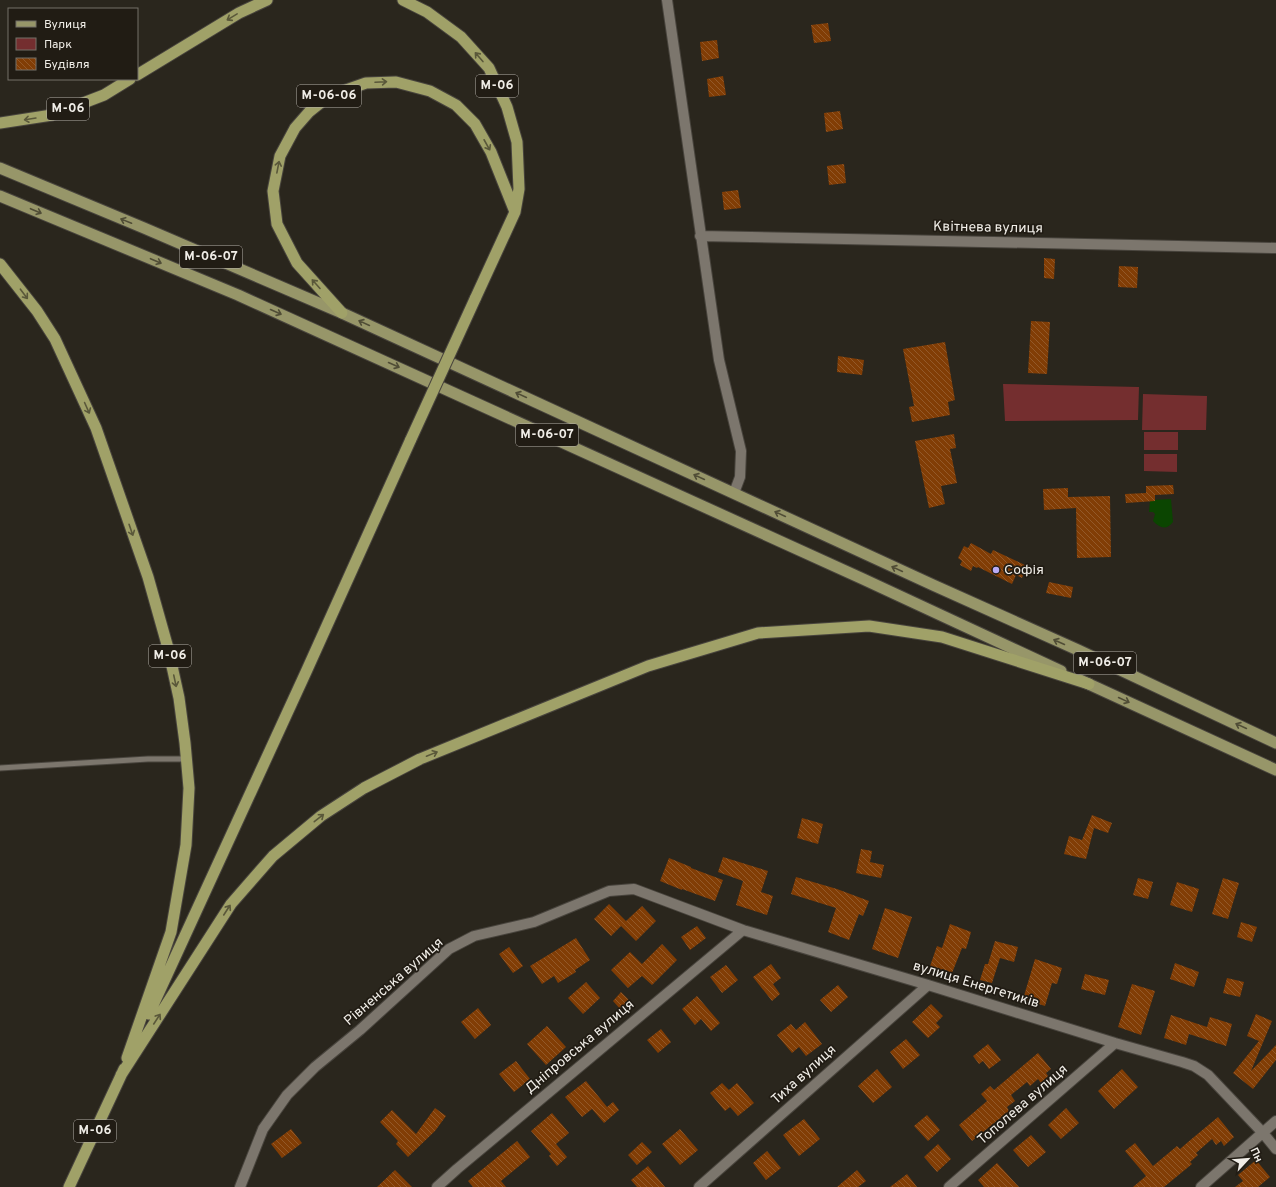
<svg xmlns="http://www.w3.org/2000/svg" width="1276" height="1187" viewBox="0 0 1276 1187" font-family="Overpass,sans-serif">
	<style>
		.green { fill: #742e2f }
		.water { fill: #0b4501 }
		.building { fill: url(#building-back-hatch) }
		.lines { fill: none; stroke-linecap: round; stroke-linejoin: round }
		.service-casing { stroke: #48443d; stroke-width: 7 }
		.minor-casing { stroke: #48443d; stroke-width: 12 }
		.primary-casing { stroke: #48443d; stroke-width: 13 }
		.trunk-casing { stroke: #48443d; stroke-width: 13 }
		.service { stroke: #7c766d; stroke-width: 5 }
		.minor { stroke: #7c766d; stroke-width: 10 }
		.primary { stroke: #979669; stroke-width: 11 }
		.trunk { stroke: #a0a168; stroke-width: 11 }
		.trunk-bridge-casing { stroke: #48443d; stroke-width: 13; stroke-linecap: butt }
		.trunk-bridge { stroke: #a0a168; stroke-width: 11 }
		.oneway { stroke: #5a583a }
		.oneway2 { stroke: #504d36 }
		.poi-dot { fill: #b9abf7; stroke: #211c14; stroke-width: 1.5 }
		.labels { text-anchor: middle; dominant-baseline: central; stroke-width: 3.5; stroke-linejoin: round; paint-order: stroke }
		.shield { fill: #211c14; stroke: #b2aea8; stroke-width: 1 }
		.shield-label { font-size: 13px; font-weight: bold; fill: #f0ede7 }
		.street-label { font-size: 14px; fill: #f0ede7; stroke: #211c14 }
		.poi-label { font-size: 14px; fill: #f0ede7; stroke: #211c14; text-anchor: start }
	</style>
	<defs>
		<pattern id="building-back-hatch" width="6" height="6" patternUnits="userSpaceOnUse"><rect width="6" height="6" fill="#813d05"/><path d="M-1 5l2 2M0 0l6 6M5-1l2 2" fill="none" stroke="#935929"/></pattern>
	</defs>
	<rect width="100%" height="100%" fill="#2a261d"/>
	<path class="green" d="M1003,384L1139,387L1138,420L1005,421Z
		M1143,394L1207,396L1206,430H1142Z
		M1144,432H1178V450H1144Z
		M1144,454H1177V472L1144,471Z"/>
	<path class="water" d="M1171,499L1173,522C1166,531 1160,528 1153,521L1155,514L1153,512H1149L1150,500Z"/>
	<path class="building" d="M828,23L831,41L814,43L811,25Z
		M717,40L719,58L702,61L700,42Z
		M723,76L726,95L709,97L707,79Z
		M840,111L843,129L826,132L824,113Z
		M844,164L846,183L829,185L827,166Z
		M738,190L741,208L724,210L722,192Z
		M1044,258L1055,259L1054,279L1044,278Z
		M1119,266L1138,267L1137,288L1118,287Z
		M1031,321L1050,322L1047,374L1028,373Z
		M945,342L955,400L948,402L950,415L912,422L909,407L914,406L903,349Z
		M838,356L864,360L862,375L837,372Z
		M954,434L956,448L950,449L957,483L941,486L945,504L929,508L915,441Z
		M1173,485L1174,494L1155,495V501L1126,503L1125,494L1146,493V486Z
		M1068,488V497L1110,496L1111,557L1077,558L1076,508L1044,510L1043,489Z
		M971,543L991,554L993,550L1027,566L1022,578L1016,575L1012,584L978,567L977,568L973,566L971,571L960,565L962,561L958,558L964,546L968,548Z
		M1049,582L1073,587L1071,598L1046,593Z
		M1092,815L1112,823L1108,833L1094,828L1086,859L1064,854L1069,836L1082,840Z
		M802,818L823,824L818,844L797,838Z
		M861,849L872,851L870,862L884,865L881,878L856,873Z
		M723,857L768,871L761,892L773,896L767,915L736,905L743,881L718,872Z
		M669,858L691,867V868L723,880L715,901L682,889V890L660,881Z
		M796,877L837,889L869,901L863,916L859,914L849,940L828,932L836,908L791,894Z
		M1138,878L1153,882L1148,899L1133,895Z
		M1223,878L1239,883L1228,919L1212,914Z
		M1177,882L1199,889L1192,912L1170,905Z
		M609,904L626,921L642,906L656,921L636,941L621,926L611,936L594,919Z
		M885,908L912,917L898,958L872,949Z
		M1241,922L1257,927L1252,942L1237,937Z
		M950,924L971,932L966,949L962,948L952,973L942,969L940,974L929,969L937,946L942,948Z
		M697,926L706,938L690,950L681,937Z
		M576,938L590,960L575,970L576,972L558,983L554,976L542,984L530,966Z
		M995,941L1018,947L1014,962L1000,958L992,983L980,980L985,964H988Z
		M662,944L677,960L652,985L642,976L628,988L611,970L630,952L642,964Z
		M509,947L523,966L513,973L499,954Z
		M1035,959L1062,968L1057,984L1052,983L1045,1006L1023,999Z
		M1175,963L1199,972L1194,987L1170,979Z
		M771,964L781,978L773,984L780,994L772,1001L753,977Z
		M726,965L738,980L722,993L710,977Z
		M1085,974L1109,980L1105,995L1081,989Z
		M1227,978L1244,982L1240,997L1223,993Z
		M586,982L600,998L583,1014L568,998Z
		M1132,984L1155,991L1141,1035L1118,1027Z
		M838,985L848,997L831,1012L820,1000Z
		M621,992L631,1002L622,1011L613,1001Z
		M697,996L720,1023L711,1031L701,1019L695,1025L682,1009Z
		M931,1004L943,1016L936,1023L940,1027L928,1038L912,1022Z
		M478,1008L491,1025L475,1039L461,1022Z
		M1256,1014L1272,1021L1251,1071L1276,1045V1060L1253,1089L1233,1073L1259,1041L1247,1036Z
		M1171,1015L1207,1027L1210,1017L1232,1024L1226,1046L1189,1034L1186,1045L1164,1038Z
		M805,1022L822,1044L806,1056L799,1047L792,1053L777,1035L791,1024L796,1030Z
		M547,1026L566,1047L546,1065L527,1044Z
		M661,1029L671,1042L658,1053L647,1040Z
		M906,1039L920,1055L903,1069L890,1052Z
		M988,1044L1001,1060L989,1069L983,1061L979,1064L973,1056Z
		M1038,1053L1051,1069L1046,1073L1048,1076L1041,1083L1038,1079L1030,1086L1027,1082L1011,1095L1015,1101L1007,1107L1009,1111L972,1141L959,1125L987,1101L981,1094L990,1086L994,1090Z
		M516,1061L530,1079L514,1092L499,1074Z
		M877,1069L892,1087L873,1103L858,1086Z
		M1122,1069L1138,1087L1114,1109L1098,1091Z
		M586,1081L607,1107L613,1102L619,1110L604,1123L592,1109L582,1117L565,1097Z
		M722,1083L729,1090L737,1083L754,1103L738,1116L730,1107L725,1111L710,1093Z
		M435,1108L446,1116L435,1131L408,1157L396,1144L398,1141L380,1122L392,1110L416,1134Z
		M1066,1108L1079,1123L1061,1139L1048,1125Z
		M552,1113L569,1133L556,1144L567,1157L557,1166L549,1156L551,1154L531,1131Z
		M927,1115L940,1130L928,1141L914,1126Z
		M1218,1117L1234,1137L1224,1146L1221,1141L1216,1145L1212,1139L1196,1153L1198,1155L1190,1162L1192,1164L1164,1187H1133L1146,1176L1125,1151L1135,1143L1153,1166L1177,1146L1180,1149L1188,1142Z
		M804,1119L820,1139L799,1156L783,1135Z
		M291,1129L302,1143L282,1158L271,1144Z
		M680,1129L698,1150L680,1165L662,1144Z
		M1031,1135L1046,1152L1028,1167L1013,1150Z
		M517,1141L530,1157L501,1181L506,1187H473L468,1181Z
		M642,1142L652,1152L637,1165L628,1155Z
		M938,1144L951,1159L937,1172L924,1157Z
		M767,1151L781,1168L766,1180L753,1163Z
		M1256,1160L1270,1177L1258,1187H1235L1243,1181L1238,1175Z
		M997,1163L1019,1187H984L978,1180Z
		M648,1166L665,1187H637L631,1180Z
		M395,1170L412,1187H377Z
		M857,1170L866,1181L858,1187H837Z
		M907,1174L917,1187H890Z"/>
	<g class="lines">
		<defs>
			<path id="service" d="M0,768L148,759H187"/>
			<path id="minor" d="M667,0L719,360L741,451L740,477L734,493
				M700,236L1276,248
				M240,1187L263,1129L287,1095L315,1067L360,1030L449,949L474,936L534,922L609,891L634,889L743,930L928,985L1115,1043L1182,1062L1194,1066L1208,1075L1263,1133L1276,1149
				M437,1187L457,1169L743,930
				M699,1187L928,985
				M949,1187L1115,1043
				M1201,1187L1276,1121"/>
			<path id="primary" d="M0,168L144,228L342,313L933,585L1078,650L1276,743
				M0,196L238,295L863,579L1061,671
				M1080,680L1276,770"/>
			<path id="trunk" d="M403,0L427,12L461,37L489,68L507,107L517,142L519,189L515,212L475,299
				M137,75L239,13L267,0
				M0,123L52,115L104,95L130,79
				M0,264L37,311L55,339L96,428L148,577L168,648L179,698L185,743L189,788L186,845L171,932L127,1058
				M342,313L297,263L277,224L273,191L280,156L295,128L309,112L329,96L366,83L396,82L430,91L456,105L475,124L491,152L515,212
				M149,1014L306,672L411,439
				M121,1075L231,904L273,856L321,816L364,788L420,759L648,666L758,633L869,626L942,637L1089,684
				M69,1187L124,1069"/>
		</defs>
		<use href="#service" class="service-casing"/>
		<use href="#minor" class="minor-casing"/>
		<use href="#primary" class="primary-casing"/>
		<use href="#trunk" class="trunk-casing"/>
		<use href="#service" class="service"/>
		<use href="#minor" class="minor"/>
		<use href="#primary" class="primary"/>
		<use href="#trunk" class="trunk"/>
		<defs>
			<path id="trunk-bridge" d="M411,439L475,299"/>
		</defs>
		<use href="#trunk-bridge" class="trunk-bridge-casing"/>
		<use href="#trunk-bridge" class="trunk-bridge"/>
	</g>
	<defs><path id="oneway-shaft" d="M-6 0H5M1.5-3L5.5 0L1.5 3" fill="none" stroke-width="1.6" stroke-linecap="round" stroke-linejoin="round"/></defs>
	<g class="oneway">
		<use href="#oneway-shaft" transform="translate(232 17) rotate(149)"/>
		<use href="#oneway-shaft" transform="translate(479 57) rotate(-131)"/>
		<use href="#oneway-shaft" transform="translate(381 82) rotate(-3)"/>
		<use href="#oneway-shaft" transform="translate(30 119) rotate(171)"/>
		<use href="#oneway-shaft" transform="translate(487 145) rotate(61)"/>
		<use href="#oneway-shaft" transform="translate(278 167) rotate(-79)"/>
		<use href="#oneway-shaft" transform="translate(316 284) rotate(-132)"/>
		<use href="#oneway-shaft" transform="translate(24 294) rotate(53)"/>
		<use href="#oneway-shaft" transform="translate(87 408) rotate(66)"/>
		<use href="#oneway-shaft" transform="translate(131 530) rotate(71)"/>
		<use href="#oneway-shaft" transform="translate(175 681) rotate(78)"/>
		<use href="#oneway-shaft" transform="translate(432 754) rotate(-22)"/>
		<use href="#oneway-shaft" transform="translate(319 818) rotate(-38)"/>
		<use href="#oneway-shaft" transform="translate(227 910) rotate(-57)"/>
		<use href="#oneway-shaft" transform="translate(157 1019) rotate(-57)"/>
	</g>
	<g class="oneway2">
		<use href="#oneway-shaft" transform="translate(36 211) rotate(23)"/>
		<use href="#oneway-shaft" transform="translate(126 221) rotate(-158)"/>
		<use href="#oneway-shaft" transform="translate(156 261) rotate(23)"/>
		<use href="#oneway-shaft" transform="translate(276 312) rotate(24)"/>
		<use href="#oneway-shaft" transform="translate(364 323) rotate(-155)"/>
		<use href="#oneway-shaft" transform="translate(394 365) rotate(24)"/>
		<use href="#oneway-shaft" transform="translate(521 395) rotate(-155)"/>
		<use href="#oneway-shaft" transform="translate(699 477) rotate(-155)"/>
		<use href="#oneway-shaft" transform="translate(780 514) rotate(-155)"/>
		<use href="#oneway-shaft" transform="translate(897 569) rotate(-155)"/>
		<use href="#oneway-shaft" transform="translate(1059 642) rotate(-156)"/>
		<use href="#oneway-shaft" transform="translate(1124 700) rotate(25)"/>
		<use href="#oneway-shaft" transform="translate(1241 726) rotate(-155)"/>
	</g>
	<circle class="poi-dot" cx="996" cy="570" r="4"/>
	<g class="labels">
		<g class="shield">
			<rect x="476" y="75" width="42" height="22" rx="3"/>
			<rect x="297" y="85" width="64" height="22" rx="3"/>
			<rect x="47" y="98" width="42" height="22" rx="3"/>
			<rect x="180" y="246" width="62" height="22" rx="3"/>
			<rect x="516" y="424" width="62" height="22" rx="3"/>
			<rect x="149" y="645" width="42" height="22" rx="3"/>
			<rect x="1074" y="652" width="62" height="22" rx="3"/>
			<rect x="74" y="1120" width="42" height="22" rx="3"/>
		</g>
		<g class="shield-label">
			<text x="497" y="86">М-06</text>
			<text x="329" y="96">М-06-06</text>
			<text x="68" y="109">М-06</text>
			<text x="211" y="257">М-06-07</text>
			<text x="547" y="435">М-06-07</text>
			<text x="170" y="656">М-06</text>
			<text x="1105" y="663">М-06-07</text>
			<text x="95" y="1131">М-06</text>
		</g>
		<g class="street-label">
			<text transform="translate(988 228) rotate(1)">Квітнева вулиця</text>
			<text transform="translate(394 982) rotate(-41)">Рівненська вулиця</text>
			<text transform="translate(976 985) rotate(17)">вулиця Енергетиків</text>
			<text transform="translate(580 1047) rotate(-40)">Дніпровська вулиця</text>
			<text transform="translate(804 1075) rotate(-42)">Тиха вулиця</text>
			<text transform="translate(1023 1105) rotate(-41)">Тополева вулиця</text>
		</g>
		<g class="poi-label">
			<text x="1004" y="570">Софія</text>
		</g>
	</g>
	<rect x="8" y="8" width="130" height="72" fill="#211c14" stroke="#747068"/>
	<rect x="16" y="21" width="20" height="6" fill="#979669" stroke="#747068"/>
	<text x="44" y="28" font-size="12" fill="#f0ede7">Вулиця</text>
	<rect x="16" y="38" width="20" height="12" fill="#742e2f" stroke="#747068"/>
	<text x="44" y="48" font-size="12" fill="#f0ede7">Парк</text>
	<rect x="16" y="58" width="20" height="12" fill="url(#building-back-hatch)" stroke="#747068"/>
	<text x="44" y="68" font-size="12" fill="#f0ede7">Будівля</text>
	<g transform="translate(1248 1159) rotate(64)" stroke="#211c14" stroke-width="3" paint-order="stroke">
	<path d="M0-3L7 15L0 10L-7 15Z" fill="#f0ede7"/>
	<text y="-6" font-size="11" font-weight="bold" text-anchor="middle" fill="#f0ede7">Пн</text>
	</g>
</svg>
